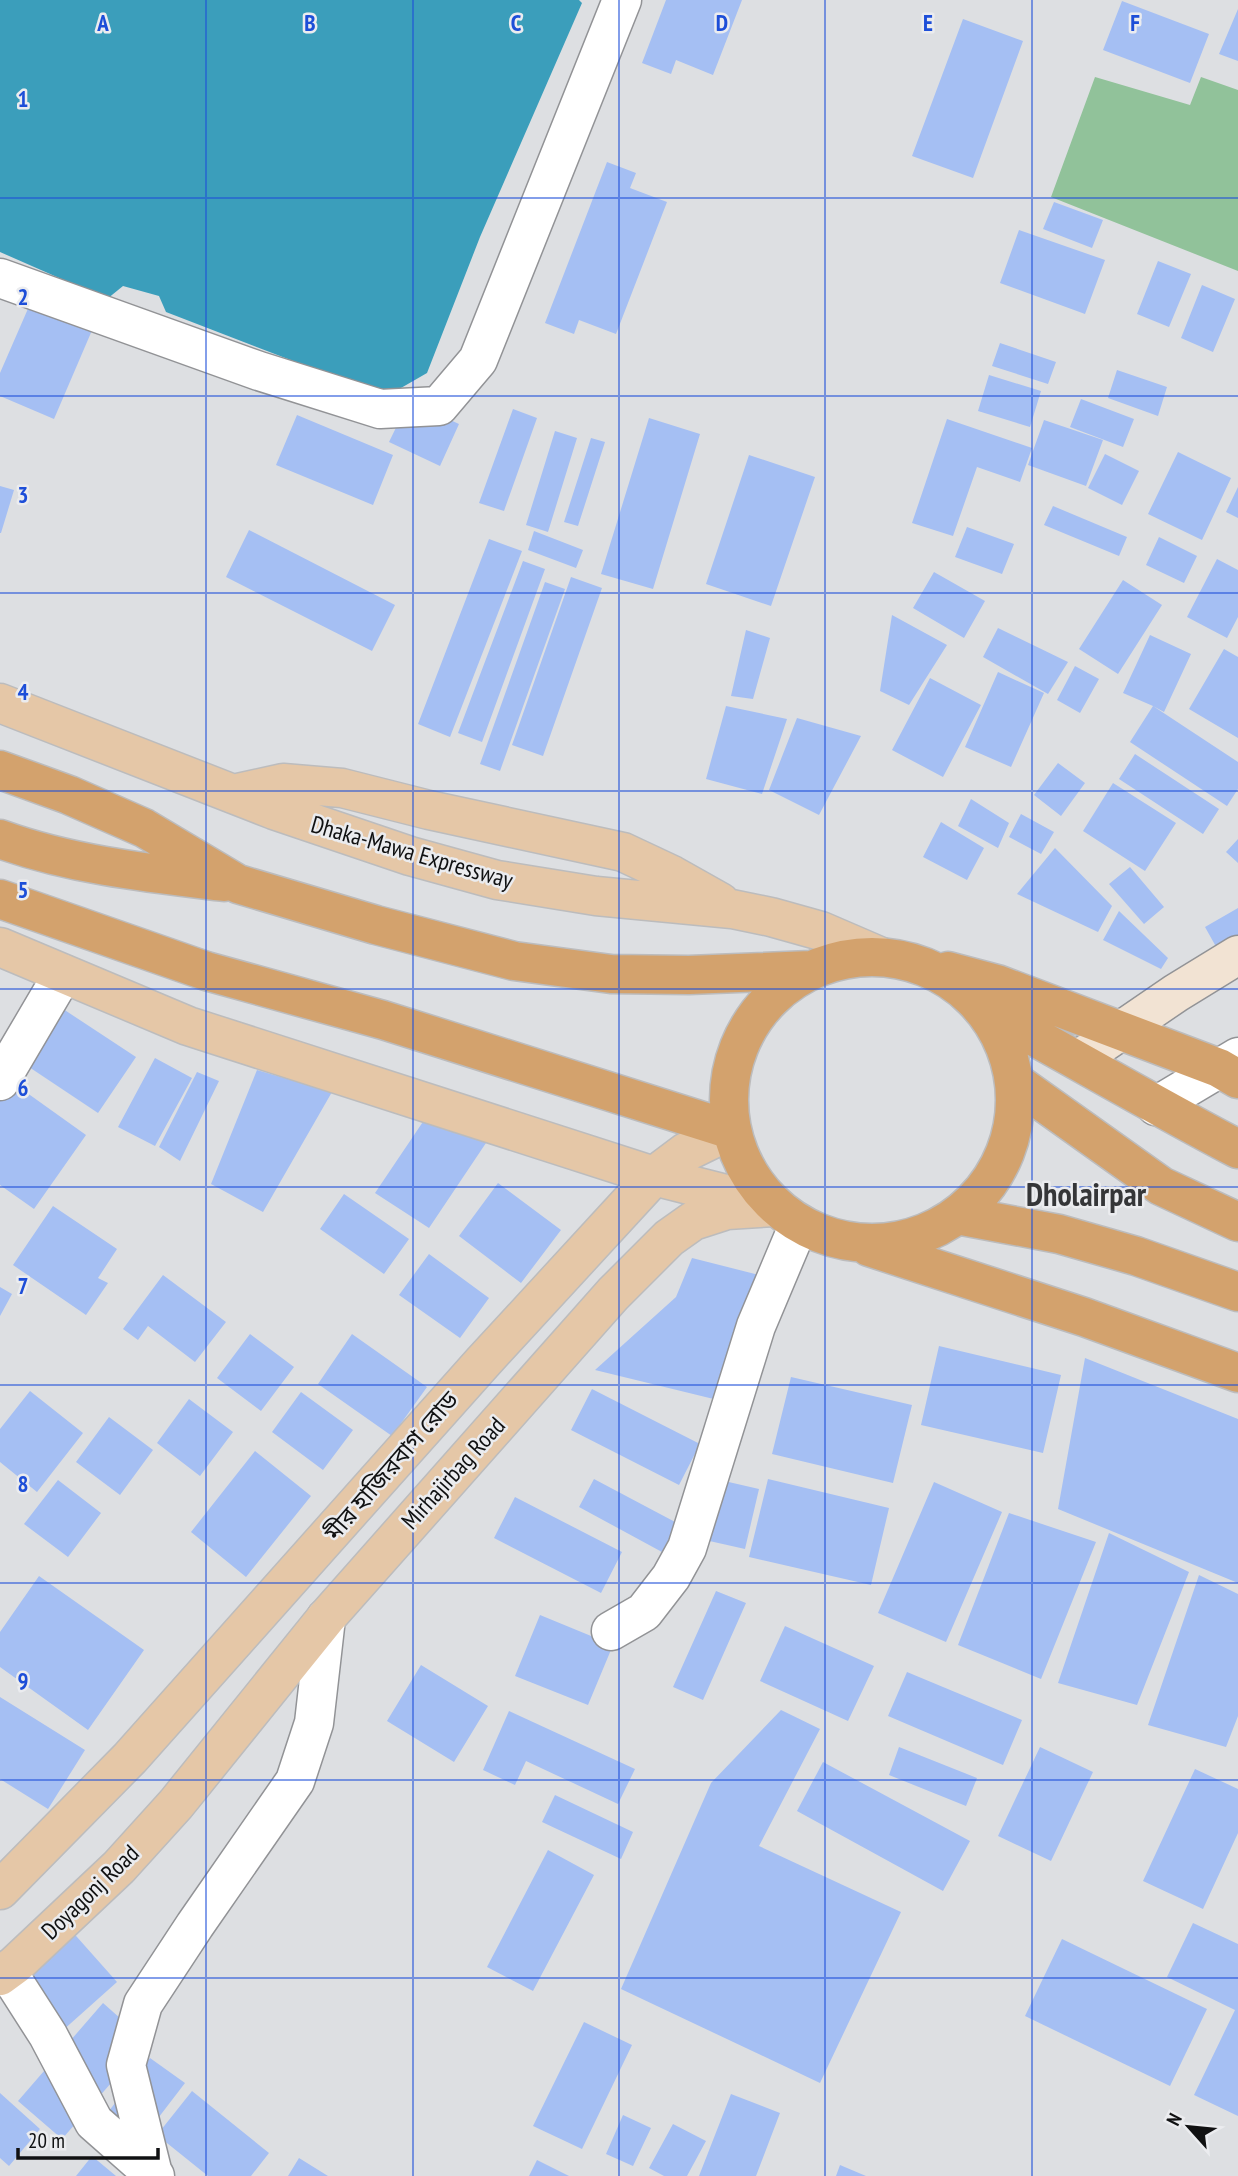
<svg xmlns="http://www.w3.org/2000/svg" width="1238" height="2176" viewBox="0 0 1238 2176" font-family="'PT Sans Narrow','Noto Sans Bengali',sans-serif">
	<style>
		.green { fill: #91c29a }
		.water { fill: #3b9ebb }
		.building { fill: #a5bff3 }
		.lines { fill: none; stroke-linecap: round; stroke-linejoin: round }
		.street-casing { stroke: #929396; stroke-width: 41 }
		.secondary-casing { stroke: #929396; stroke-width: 41 }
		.primary-casing { stroke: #bcbcbd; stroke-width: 41 }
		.highway-casing { stroke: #bcbcbd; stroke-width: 41 }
		.street { stroke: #fff; stroke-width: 38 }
		.secondary { stroke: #f2e3d3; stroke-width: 38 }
		.primary { stroke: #e5c7a7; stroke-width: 38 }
		.highway { stroke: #d3a26d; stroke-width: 38 }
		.grid { fill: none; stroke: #1d4ed8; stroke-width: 2; stroke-opacity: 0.55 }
		.labels { text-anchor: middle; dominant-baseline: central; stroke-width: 5; stroke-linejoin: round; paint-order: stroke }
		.street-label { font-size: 24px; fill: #101112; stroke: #ebecef }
		.district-label { font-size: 32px; font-weight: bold; fill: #353638; stroke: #ebecef }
		.grid-label { font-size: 23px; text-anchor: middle; font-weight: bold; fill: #1d4ed8; stroke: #ebecef; stroke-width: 5; stroke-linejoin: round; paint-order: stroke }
	</style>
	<rect width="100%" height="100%" fill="#dddfe2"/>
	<path class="green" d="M1095,77L1190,105L1201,77L1238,90V271L1051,197Z"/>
	<path class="water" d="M0,0H579L582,3L480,237L427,373L394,392L327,374L166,312L159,296L123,286L107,299L0,252Z"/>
	<path class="building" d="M666,0H742L713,75L676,60L671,74L642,63Z
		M1122,1L1209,34L1190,83L1103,50Z
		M1238,9V61L1219,54Z
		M963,19L1023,41L973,178L912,156Z
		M607,162L636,173L630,188L667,202L616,334L579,320L574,334L545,323Z
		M1054,202L1103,220L1092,248L1043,229Z
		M1019,230L1105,260L1085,314L1000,283Z
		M1158,261L1191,274L1169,327L1137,314Z
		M1202,285L1235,299L1213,352L1181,338Z
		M37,288L99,314L54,419L0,396V373Z
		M1000,343L1056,362L1048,384L992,366Z
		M1117,370L1167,387L1158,416L1108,398Z
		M989,375L1041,391L1030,427L978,411Z
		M1081,399L1134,419L1123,447L1070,427Z
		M409,401L459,424L440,466L389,442Z
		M513,409L537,418L504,511L479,503Z
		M297,415L393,455L373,505L276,465Z
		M649,418L700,434L653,589L601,574Z
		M947,419L1032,448L1020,482L977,467L953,536L912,523Z
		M1044,420L1103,440L1086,486L1028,465Z
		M555,431L577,438L548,532L526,525Z
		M591,438L605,442L578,526L564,522Z
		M1178,452L1231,478L1202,540L1148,514Z
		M1105,454L1139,471L1122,505L1088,488Z
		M749,455L815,477L771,606L706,584Z
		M0,486L14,490L1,533H0Z
		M1238,487V518L1226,512Z
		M1053,506L1127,537L1119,556L1044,525Z
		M967,527L1014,544L1002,574L955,557Z
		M249,530L395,605L372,651L226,577Z
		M534,531L583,550L576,568L528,550Z
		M1159,537L1197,556L1184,583L1146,565Z
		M489,539L522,551L450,737L418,724Z
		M1217,559L1238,570V617L1227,638L1187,617Z
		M523,561L545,569L482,742L458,733Z
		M934,572L985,601L964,638L913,608Z
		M571,577L602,588L543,756L512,745Z
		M1123,580L1162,605L1118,674L1079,649Z
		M545,582L565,589L500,771L480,764Z
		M892,615L947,645L909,705L880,691Z
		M998,628L1068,662L1048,694L983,657Z
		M746,630L770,638L753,699L731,696Z
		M1150,635L1191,654L1164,712L1153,706L1238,762V789L1227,806L1130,742L1153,706L1123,693Z
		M1224,649L1238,657V738L1189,709Z
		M1075,666L1099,679L1080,713L1057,700Z
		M998,672L1044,693L1011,767L965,747Z
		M930,678L981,705L943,777L892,750Z
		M726,706L787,719L762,794L706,779Z
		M797,718L861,736L819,815L769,790Z
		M1135,754L1219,809L1203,834L1119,779Z
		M1058,763L1085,783L1061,816L1034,795Z
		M1113,783L1176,823L1145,871L1083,831Z
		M971,799L1009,823L998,848L958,826Z
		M1021,814L1054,832L1041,854L1009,837Z
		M941,822L984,848L967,880L923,857Z
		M1238,839V863L1226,852Z
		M1055,848L1112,906L1098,932L1017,894Z
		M1130,867L1164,907L1144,924L1109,884Z
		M1238,908V942L1219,952L1205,927Z
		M1119,911L1168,958L1161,969L1103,940Z
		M54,1003L136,1057L98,1113L17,1059Z
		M155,1058L192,1078L155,1146L118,1127Z
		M257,1070L332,1092L263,1212L211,1184Z
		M197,1072L219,1081L180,1161L159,1147Z
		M9,1080L86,1135L34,1209L0,1185V1093Z
		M439,1098L492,1134L429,1228L375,1193Z
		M498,1183L561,1230L521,1283L459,1236Z
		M344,1194L409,1239L384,1274L320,1229Z
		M53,1206L117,1249L98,1278L108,1283L86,1315L13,1265Z
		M429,1254L489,1298L460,1338L399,1295Z
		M692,1258L763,1276L730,1403L595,1370L676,1297Z
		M163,1275L226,1322L195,1362L148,1326L138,1340L123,1329Z
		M0,1287L12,1294L0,1316Z
		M250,1334L294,1367L261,1411L217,1378Z
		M352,1334L427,1387L392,1436L318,1384Z
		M939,1346L1061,1375L1043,1453L921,1425Z
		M1085,1358L1238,1419V1583L1058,1509Z
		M791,1377L912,1405L893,1483L772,1454Z
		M592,1389L700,1444L679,1485L571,1430Z
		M30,1391L83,1433L37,1492L0,1462V1429Z
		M301,1392L353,1430L323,1470L272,1432Z
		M189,1399L233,1432L200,1476L157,1443Z
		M109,1417L153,1450L120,1495L76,1462Z
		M255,1451L311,1496L246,1577L191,1532Z
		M594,1479L677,1523L662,1552L579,1507Z
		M768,1479L889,1508L871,1585L749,1557Z
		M58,1480L101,1513L68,1557L24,1524Z
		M720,1480L759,1489L745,1549L705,1540Z
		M934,1482L1002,1512L946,1642L878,1613Z
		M515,1497L622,1552L601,1593L494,1538Z
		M1009,1513L1096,1542L1041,1679L958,1645Z
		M1109,1533L1189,1572L1137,1705L1058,1683Z
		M1199,1575L1238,1594V1716L1226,1747L1148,1725Z
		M39,1576L144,1650L88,1730L0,1667V1632Z
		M716,1591L746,1603L703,1700L673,1687Z
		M540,1615L613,1645L588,1705L515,1676Z
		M785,1626L874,1666L848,1721L760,1681Z
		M421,1665L488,1706L454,1762L387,1721Z
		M907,1672L1022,1720L1003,1765L888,1716Z
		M0,1697L85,1750L48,1809L0,1779Z
		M781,1710L820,1729L759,1846L901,1912L820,2083L621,1989L711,1783Z
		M509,1711L635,1769L618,1804L526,1761L515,1785L483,1770Z
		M899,1747L977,1778L966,1806L889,1775Z
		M1040,1747L1093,1772L1051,1861L998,1836Z
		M823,1762L970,1841L943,1891L797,1811Z
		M1195,1769L1238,1789V1833L1203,1909L1143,1881Z
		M555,1795L633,1832L621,1859L542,1822Z
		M548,1850L594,1875L533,1991L487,1967Z
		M1193,1923L1238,1944V2116L1194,2095L1235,2010L1167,1977Z
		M69,1928L117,1982L61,2032L13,1979Z
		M1062,1939L1207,2009L1170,2086L1025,2016Z
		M103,2003L147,2042L62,2139L18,2101Z
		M584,2022L632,2045L582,2149L533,2126Z
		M150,2058L185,2083L139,2143L105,2116Z
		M192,2091L269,2153L251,2176H208L157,2135Z
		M0,2093L40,2129L9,2166L0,2158Z
		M731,2094L780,2113L756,2176H699Z
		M623,2115L651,2128L633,2166L606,2154Z
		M673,2124L706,2141L687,2176H664L649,2168Z
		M92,2156L116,2176H76Z
		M299,2158L328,2176H288Z
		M537,2160L569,2176H529Z
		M840,2165L866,2176H836Z"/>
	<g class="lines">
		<defs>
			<path id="street" d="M0,278L259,371L380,409L439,406L478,360L622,0
				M0,1081L63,974
				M1156,1106L1238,1057
				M611,1631L644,1612L671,1577L687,1548L756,1326L799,1224
				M7,1971L48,2035L94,2122L153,2174
				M155,2176L153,2174L126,2065L143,2004L195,1925L295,1781L314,1723L326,1618"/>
			<path id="secondary" d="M1078,1060L1176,993L1238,955"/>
			<path id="primary" d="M0,703L274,810L410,856L497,880L596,896L732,909L771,917L821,931L879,956
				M233,794L283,783L342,788L429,810L623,852L672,875L720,902
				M0,947L188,1026L654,1176L753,1201
				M0,1890L130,1758L482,1363L654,1176L686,1152L731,1130
				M0,1976L15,1965L119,1867L176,1804L326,1618L613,1294L669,1238L693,1221L727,1210L775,1207"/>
			<path id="highway" d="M0,770L69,795L144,828L238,884L376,925L514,961L611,974L689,975L811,970
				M0,839C72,865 148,873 224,882
				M0,899L206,971L383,1020L731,1130
				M729 1100a143 143 0 1 1 286 0a143 143 0 1 1-286 0Z
				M948,971L997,984L1219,1068L1238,1079
				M984,1009C1069,1055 1152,1104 1238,1149
				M1015,1082L1161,1186L1238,1222
				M957,1215L1059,1234L1136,1256L1238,1292
				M869,1247L1084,1317L1238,1373"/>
		</defs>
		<use href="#street" class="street-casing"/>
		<use href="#secondary" class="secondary-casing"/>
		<use href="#primary" class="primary-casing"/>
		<use href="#highway" class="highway-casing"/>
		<use href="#street" class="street"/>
		<use href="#secondary" class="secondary"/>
		<use href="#primary" class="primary"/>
		<use href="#highway" class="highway"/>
	</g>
	<path class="grid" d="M206,0V2176M413,0V2176M619,0V2176M825,0V2176M1032,0V2176M0,198H1238M0,396H1238M0,593H1238M0,791H1238M0,989H1238M0,1187H1238M0,1385H1238M0,1583H1238M0,1780H1238M0,1978H1238"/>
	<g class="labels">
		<g class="street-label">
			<text transform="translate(412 852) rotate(16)">Dhaka-Mawa Expressway</text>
			<text transform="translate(391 1466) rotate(-49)">মীর হাজিরবাগ রোড</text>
			<text transform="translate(453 1473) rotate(-48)">Mirhajirbag Road</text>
			<text transform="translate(90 1892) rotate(-44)">Doyagonj Road</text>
		</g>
		<g class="district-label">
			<text x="1086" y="1194">Dholairpar</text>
		</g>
	</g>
	<g class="grid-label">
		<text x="103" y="31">A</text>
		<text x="310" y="31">B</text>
		<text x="516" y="31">C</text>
		<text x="722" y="31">D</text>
		<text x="928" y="31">E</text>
		<text x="1135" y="31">F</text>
		<text x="23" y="107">1</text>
		<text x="23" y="305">2</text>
		<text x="23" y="503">3</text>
		<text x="23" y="700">4</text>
		<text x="23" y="898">5</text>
		<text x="23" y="1096">6</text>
		<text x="23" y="1294">7</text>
		<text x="23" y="1492">8</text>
		<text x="23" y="1689">9</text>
	</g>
	<g transform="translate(1189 2127) rotate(297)" stroke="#ebecef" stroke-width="5" paint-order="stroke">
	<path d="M0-5L12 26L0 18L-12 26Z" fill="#101112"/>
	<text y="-10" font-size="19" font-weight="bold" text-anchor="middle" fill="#101112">N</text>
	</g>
	<path d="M18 2148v10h140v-10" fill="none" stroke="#101112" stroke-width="3.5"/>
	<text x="28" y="2148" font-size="21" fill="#101112" stroke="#ebecef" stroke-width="5" paint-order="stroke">20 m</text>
</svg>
